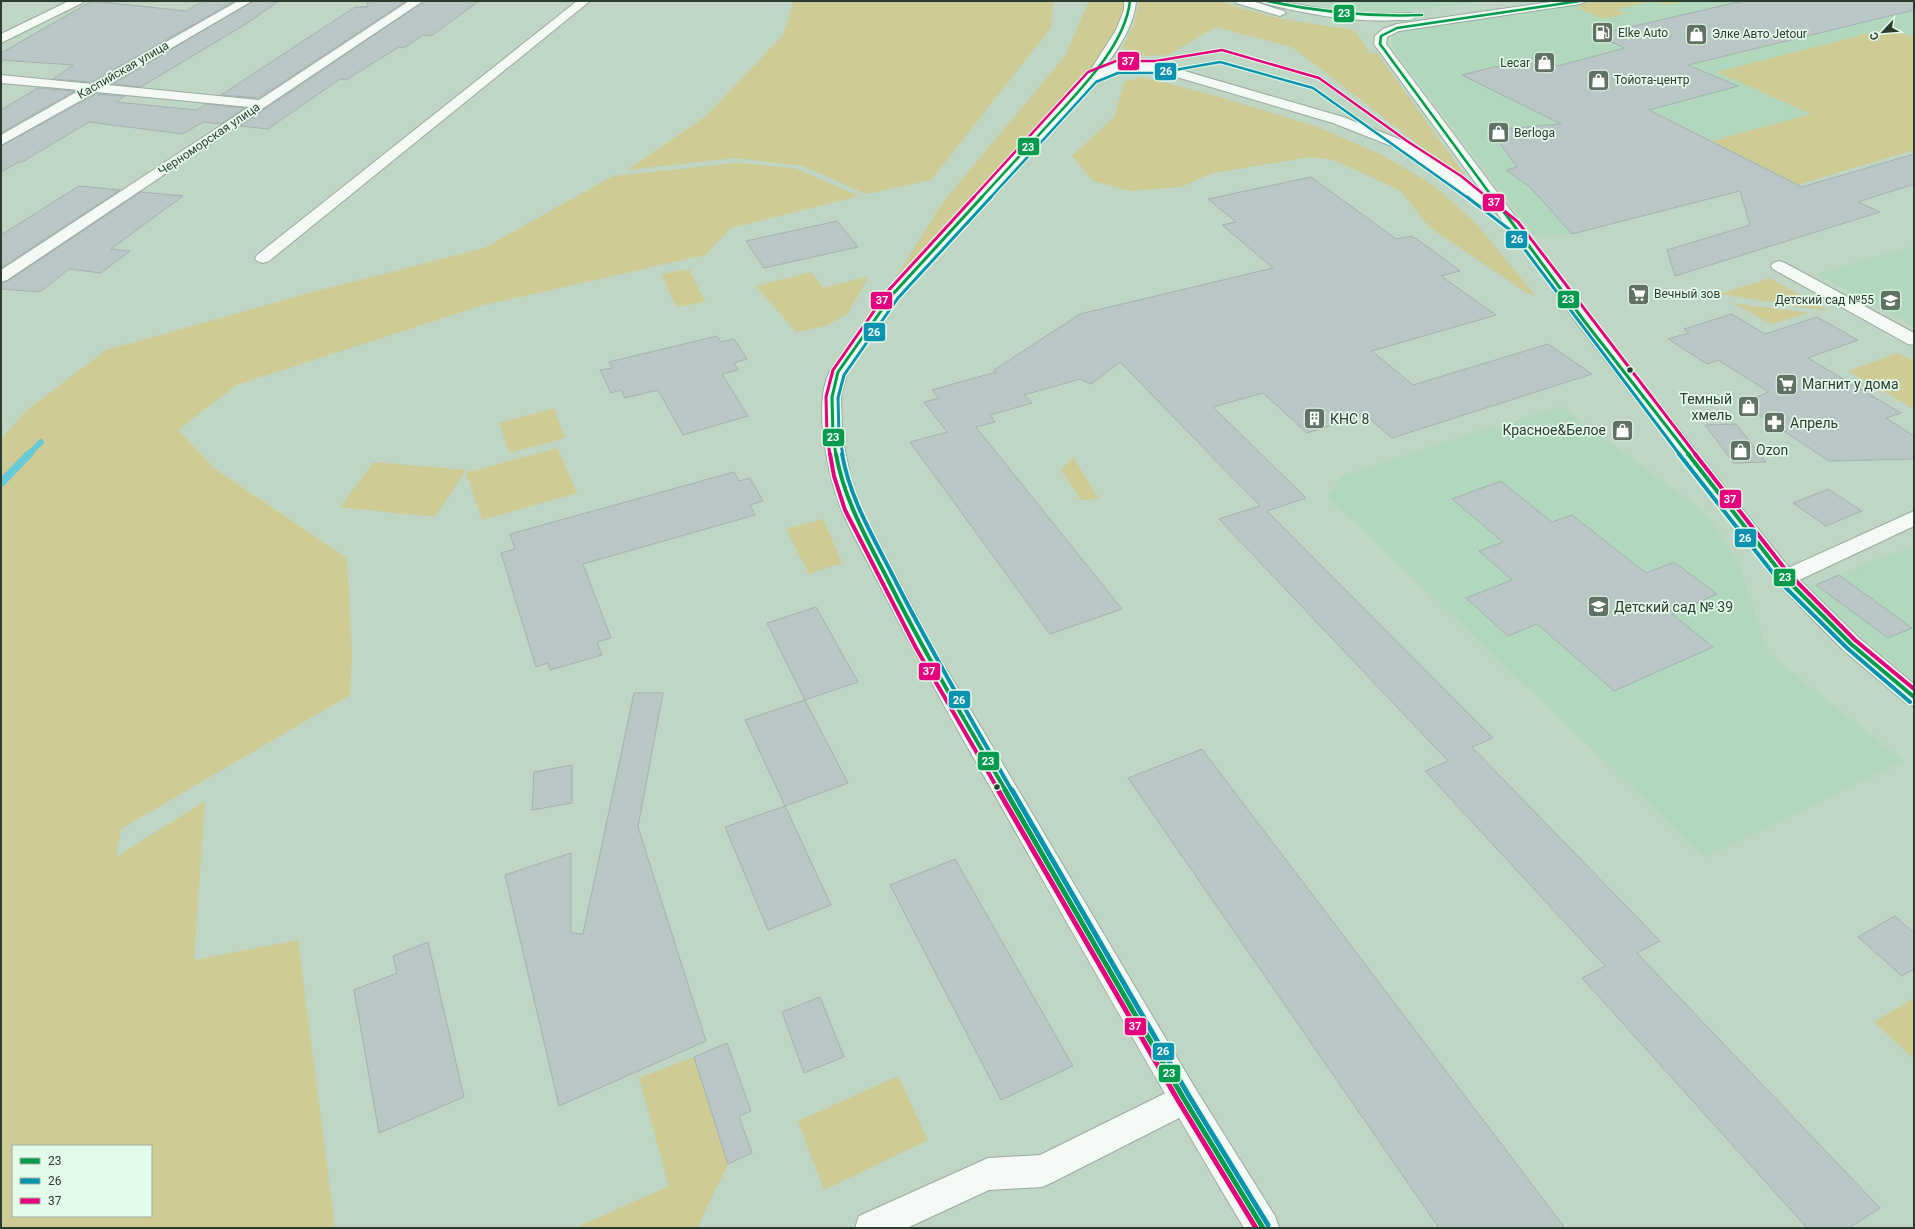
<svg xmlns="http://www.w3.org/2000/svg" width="1915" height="1229" viewBox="0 0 1915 1229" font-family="Roboto,sans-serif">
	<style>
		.built { fill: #b1d7bc }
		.green { fill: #cfcb95; fill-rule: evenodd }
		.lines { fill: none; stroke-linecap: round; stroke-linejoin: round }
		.stream-far1 { stroke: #65c9d6; stroke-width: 6 }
		.stream { stroke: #65c9d6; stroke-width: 8 }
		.building { fill: #b9c6c6; stroke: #a4b0b0 }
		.minor-casing { stroke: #98aa9d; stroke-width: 2 }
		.major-casing { stroke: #98aa9d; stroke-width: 2 }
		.minor { fill: #f5f9f6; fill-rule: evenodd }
		.major { fill: #f5f9f6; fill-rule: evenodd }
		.bus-1-far3-casing { stroke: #e5fbea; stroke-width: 4.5 }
		.bus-1-far2-casing { stroke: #e5fbea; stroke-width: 5.5 }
		.bus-1-far1-casing { stroke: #e5fbea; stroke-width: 7 }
		.bus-1-casing { stroke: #e5fbea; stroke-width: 8 }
		.bus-2-far3-casing { stroke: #e5fbea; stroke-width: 4.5 }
		.bus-2-far2-casing { stroke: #e5fbea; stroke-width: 5.5 }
		.bus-2-far1-casing { stroke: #e5fbea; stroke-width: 7 }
		.bus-2-casing { stroke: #e5fbea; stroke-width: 8 }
		.bus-3-far3-casing { stroke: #e5fbea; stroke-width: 4.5 }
		.bus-3-far2-casing { stroke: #e5fbea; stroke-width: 5.5 }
		.bus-3-far1-casing { stroke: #e5fbea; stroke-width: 7 }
		.bus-3-casing { stroke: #e5fbea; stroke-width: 8 }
		.bus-1-far3 { stroke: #049b4e; stroke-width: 2.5 }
		.bus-1-far2 { stroke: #049b4e; stroke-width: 3 }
		.bus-1-far1 { stroke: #049b4e; stroke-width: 4 }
		.bus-1 { stroke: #049b4e; stroke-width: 5 }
		.bus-2-far3 { stroke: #0993ae; stroke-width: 2.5 }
		.bus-2-far2 { stroke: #0993ae; stroke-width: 3 }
		.bus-2-far1 { stroke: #0993ae; stroke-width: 4 }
		.bus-2 { stroke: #0993ae; stroke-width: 5 }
		.bus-3-far3 { stroke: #e5007d; stroke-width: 2.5 }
		.bus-3-far2 { stroke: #e5007d; stroke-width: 3 }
		.bus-3-far1 { stroke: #e5007d; stroke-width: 4 }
		.bus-3 { stroke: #e5007d; stroke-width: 5 }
		.bus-dot { fill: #2b3c30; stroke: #e5fbea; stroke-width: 1.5 }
		.labels { text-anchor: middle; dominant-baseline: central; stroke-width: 3.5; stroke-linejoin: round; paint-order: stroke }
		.far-poi-label { font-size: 12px; fill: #2b3c30; stroke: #e5fbea; text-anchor: start }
		.far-street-label { font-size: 12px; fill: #2b3c30; stroke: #e5fbea }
		.poi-label { font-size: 14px; fill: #2b3c30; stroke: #e5fbea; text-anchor: start }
		.line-badge { stroke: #e5fbea; stroke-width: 1.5 }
		.badge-label { font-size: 11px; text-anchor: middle; font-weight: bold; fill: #fff }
	</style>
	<rect width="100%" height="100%" fill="#bfd6c5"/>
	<path class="built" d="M1314,1H1487L1398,12L1351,9Z
		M1596,1H1914V38L1890,28L1718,72L1811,114L1712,141L1786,179L1572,234L1534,235L1396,52L1391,45L1392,38L1396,34L1407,30Z
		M1914,246V326L1817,274L1825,272Z
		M1560,406L1706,513L1738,562L1767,652L1904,761L1705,857L1328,497L1342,476Z
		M1914,546V681L1866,641L1809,586Z"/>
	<path class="green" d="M794,1H1053L1051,28L931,180L866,194L803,166L735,158L627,170L706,116L783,35Z
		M1089,1H1125L1120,23L1095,65L1055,111L896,277L943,202L1065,56Z
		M1139,1H1221L1240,8L1283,19L1352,30L1356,32L1370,53H1377L1467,178L1428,152L1292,47L1216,27L1168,55L1146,56L1122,48L1134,24Z
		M1596,1H1683L1667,5L1655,1L1617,9L1626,14L1602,19L1580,9L1579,5Z
		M1890,28L1914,38V150L1797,185L1712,141L1811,114L1717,72Z
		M1142,77L1213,95L1318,127L1382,155L1432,184L1474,221L1536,296L1527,293L1429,227L1401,191L1334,160L1310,157L1213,173L1181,187L1130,191L1093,181L1072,156L1115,116L1124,82Z
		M736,163L795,168L859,196L731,228L705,255L480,306L237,385L178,430L214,468L347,558L352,654L350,695L121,829L116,857L205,801L194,960L298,940L335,1228H1V439L27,410L106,350L309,293L484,248L613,176ZM13,1146H151V1216H13Z
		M689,269L705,302L676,307L662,274Z
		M811,272L823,288L869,276L848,313L826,326L796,332L756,286Z
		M1770,278L1828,311L1720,294Z
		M1733,303L1809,313L1771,324Z
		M1898,353L1914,361V409L1848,371Z
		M554,408L565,438L509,453L499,423Z
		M557,448L577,493L482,520L466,473Z
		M1073,457L1099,499L1081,500L1061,470Z
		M374,462L466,470L435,517L340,507Z
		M823,519L842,563L809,574L786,529Z
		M1914,998V1059L1874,1022Z
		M694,1057L728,1164L697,1228H575L669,1186L639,1078Z
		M898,1076L928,1140L824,1190L798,1121Z"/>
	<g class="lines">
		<path class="stream-far1" d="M28,455L41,442"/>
		<path class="stream" d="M1,483L29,454"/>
	</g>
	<path class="building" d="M92,1L186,11L203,1H235L92,82L53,79L73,65L1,60V53Z
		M253,1H279L246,24L141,87L113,84Z
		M368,1H406L259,98L221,95L355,7H367Z
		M424,1H479L431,36L423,35L404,48L399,47L346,80L340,79L268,129L240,126Z
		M1743,1H1914V10L1688,65L1738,86L1649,110L1802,187L1914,154V184L1858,202L1880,212L1675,276L1667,250L1750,225L1740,191L1572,234L1530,187L1506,170L1517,167L1490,130L1561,124L1462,75L1538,56L1558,66L1625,48L1595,35Z
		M38,88L75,91L1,133V110Z
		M96,94L125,96L116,102L197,110L206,104L245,108L221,124L203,122L183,134L89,122L22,162H19L1,172V146Z
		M1311,177L1396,239L1412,236L1435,252L1460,271L1441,276L1496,315L1372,351L1413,385L1548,344L1592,374L1392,438L1365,415L1307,433L1263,393L1213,407L1306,498L1267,511L1493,738L1472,747L1660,941L1637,953L1880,1208L1849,1228H1807L1582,978L1605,966L1425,771L1448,761L1219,519L1260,506L1120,362L1091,384L1080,379L1024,395L1032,403L990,415L995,422L976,427L1122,609L1050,634L910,442L947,432L924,402L939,398L932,390L996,372L994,370L1080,314L1273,268L1222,225L1236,222L1208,199Z
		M79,186L120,190L1,268V235Z
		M141,192L183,196L111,249L130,251L101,273L69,269L40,292L1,289V283L8,281Z
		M837,221L858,247L764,268L746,241Z
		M1732,314L1765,334L1817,317L1858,340L1808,358L1901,413L1886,418L1914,436V459L1829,461L1741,403L1769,392L1718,360L1707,364L1668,339L1689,333L1684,329Z
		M717,336L721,342L734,339L747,359L734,363L738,370L722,374L748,416L683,435L658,390L625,398L621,390L611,393L600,370L612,368L609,362Z
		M1736,424L1766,462L1734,463L1705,425Z
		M734,472L739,481L750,478L763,501L750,505L755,515L583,564L611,638L597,642L602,655L550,670L548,663L536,667L501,553L515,549L510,534Z
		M1501,481L1552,522L1572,515L1646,573L1674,562L1717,594L1672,614L1713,647L1614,691L1537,624L1508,636L1466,598L1512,580L1479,551L1503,542L1452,499Z
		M1828,489L1862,511L1826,526L1793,503Z
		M1839,575L1912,628L1888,638L1816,585Z
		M816,607L858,682L805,700L767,623Z
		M634,693H663L638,827L706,1041L559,1106L505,875L571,853V933L583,934Z
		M805,700L848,783L785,806L745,720Z
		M1202,749L1565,1228H1439L1128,778Z
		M572,765V803L532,810L534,772Z
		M785,806L831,905L768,930L725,827Z
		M955,859L1073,1066L1001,1100L890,885Z
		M1895,916L1914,933V969L1902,976L1858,937Z
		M428,942L464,1097L379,1133L354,990L397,973L393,956Z
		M820,997L844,1057L804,1073L782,1012Z
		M727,1043L751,1111L739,1116L752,1153L728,1164L694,1057Z"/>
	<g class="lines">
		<defs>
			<path id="minor" d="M69,1H84L82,3L1,43V34Z
				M238,1H252L108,85L259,100L409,1H423L7,280L1,282V270L249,107L96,92L1,145V135L80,90L1,83V75L92,84Z
				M577,1H590L269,261L263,263L257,261L255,258L257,255Z
				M1779,261L1785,263L1914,333V345L1908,344L1773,269L1771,266L1773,263Z
				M1914,511V526L1793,583L1785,585L1777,583L1774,578L1777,573Z
				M1184,1084L1195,1088L1199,1099L1195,1110L1053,1182L1042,1187L989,1190L907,1228H855L859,1216L977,1163L988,1158L1040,1155Z"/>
			<path id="major" d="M1124,1H1136C1134,26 1119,47 1105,67L1117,63H1157L1343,117L1409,143L1483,193L1374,44L1375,36L1383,29L1397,24L1558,1H1586L1580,4L1399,31L1387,37L1386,44L1591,318L1793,573L1859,638L1914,684V706L1906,703L1843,650L1777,583L1579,326L1494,209H1485L1452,184L1399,149L1333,123L1156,71H1118L1096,80L899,297L847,372L841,397L842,436L850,475L861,508L931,643L1195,1088L1275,1216L1279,1228H1244C1155,1079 1070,928 984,776C947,711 911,647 877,580C865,556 850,531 840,506C828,473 811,399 832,368L887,291L1088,74L1116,30L1124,10Z
				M1234,1H1252L1284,11L1286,13L1280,16L1236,3Z
				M1261,1C1287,1 1312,8 1337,11C1362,14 1386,14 1411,13L1417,16C1413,21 1403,20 1397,20C1352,23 1307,14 1263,3Z"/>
		</defs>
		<use href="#minor" class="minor-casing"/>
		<use href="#major" class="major-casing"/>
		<use href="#minor" class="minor"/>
		<use href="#major" class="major"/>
		<defs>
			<path id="bus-1-far3" d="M1267,1C1318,12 1369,17 1422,15
				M981,198C1003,174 1025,150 1047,126C1077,93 1125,47 1130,1
				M1493,198L1380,44L1381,36L1397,28L1580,1"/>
			<path id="bus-1-far2" d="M1493,197L1585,322L1689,455
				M836,455L833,436L832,397L838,372L893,294L982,197"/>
			<path id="bus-1-far1" d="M836,454C844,500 867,539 888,580C924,652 965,721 1006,791
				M1688,454L1785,578L1851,644L1914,697"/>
			<path id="bus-1" d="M1005,790L1184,1099L1263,1228"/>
			<path id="bus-2-far3" d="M990,198L1096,82L1118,73H1158L1220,62L1313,88L1468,198"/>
			<path id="bus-2-far2" d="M1467,197L1510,230L1680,455
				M843,455L839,435L838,398L844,375L898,298L991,197"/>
			<path id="bus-2-far1" d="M842,454C850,498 872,535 892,574C929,648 971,719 1012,791
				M1679,454L1780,582L1847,648L1910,702"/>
			<path id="bus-2" d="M1012,790L1189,1096L1268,1225"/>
			<path id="bus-3-far3" d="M973,198L1088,72L1116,61H1156L1222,50L1319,78L1407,141L1461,176L1488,198"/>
			<path id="bus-3-far2" d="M1487,197L1518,222L1696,455
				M830,455L827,437L826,397L833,370L888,291L974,197"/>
			<path id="bus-3-far1" d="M830,454L834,476L845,510L916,648L999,791
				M1695,454L1789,574L1855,640L1914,689"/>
			<path id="bus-3" d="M998,790L1179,1102L1256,1228"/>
		</defs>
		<use href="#bus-1-far3" class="bus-1-far3-casing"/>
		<use href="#bus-1-far2" class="bus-1-far2-casing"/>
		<use href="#bus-1-far1" class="bus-1-far1-casing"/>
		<use href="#bus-1" class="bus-1-casing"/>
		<use href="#bus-2-far3" class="bus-2-far3-casing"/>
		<use href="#bus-2-far2" class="bus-2-far2-casing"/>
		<use href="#bus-2-far1" class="bus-2-far1-casing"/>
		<use href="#bus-2" class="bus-2-casing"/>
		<use href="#bus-3-far3" class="bus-3-far3-casing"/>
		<use href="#bus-3-far2" class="bus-3-far2-casing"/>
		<use href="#bus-3-far1" class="bus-3-far1-casing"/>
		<use href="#bus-3" class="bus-3-casing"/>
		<use href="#bus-1-far3" class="bus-1-far3"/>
		<use href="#bus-1-far2" class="bus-1-far2"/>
		<use href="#bus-1-far1" class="bus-1-far1"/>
		<use href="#bus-1" class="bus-1"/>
		<use href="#bus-2-far3" class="bus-2-far3"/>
		<use href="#bus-2-far2" class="bus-2-far2"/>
		<use href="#bus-2-far1" class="bus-2-far1"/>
		<use href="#bus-2" class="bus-2"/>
		<use href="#bus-3-far3" class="bus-3-far3"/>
		<use href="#bus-3-far2" class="bus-3-far2"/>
		<use href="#bus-3-far1" class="bus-3-far1"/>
		<use href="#bus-3" class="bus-3"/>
	</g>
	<defs>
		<symbol id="fuel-square" viewBox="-11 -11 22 22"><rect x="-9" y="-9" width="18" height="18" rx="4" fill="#5f7264" stroke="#e5fbea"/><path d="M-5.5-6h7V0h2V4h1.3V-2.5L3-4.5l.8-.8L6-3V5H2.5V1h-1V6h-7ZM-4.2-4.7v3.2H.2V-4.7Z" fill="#fff"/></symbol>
		<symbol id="shop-square" viewBox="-11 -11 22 22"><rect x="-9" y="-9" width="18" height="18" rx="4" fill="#5f7264" stroke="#e5fbea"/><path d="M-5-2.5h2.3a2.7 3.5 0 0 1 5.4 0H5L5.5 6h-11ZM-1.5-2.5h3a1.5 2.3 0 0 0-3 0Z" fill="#fff"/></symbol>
		<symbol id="supermarket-square" viewBox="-11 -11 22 22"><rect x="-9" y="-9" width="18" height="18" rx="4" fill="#5f7264" stroke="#e5fbea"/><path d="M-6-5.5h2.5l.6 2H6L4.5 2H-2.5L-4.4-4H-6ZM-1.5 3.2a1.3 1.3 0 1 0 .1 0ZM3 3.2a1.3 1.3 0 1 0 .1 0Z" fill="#fff"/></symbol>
		<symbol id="school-square" viewBox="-11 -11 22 22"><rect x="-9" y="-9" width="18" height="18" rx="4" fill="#5f7264" stroke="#e5fbea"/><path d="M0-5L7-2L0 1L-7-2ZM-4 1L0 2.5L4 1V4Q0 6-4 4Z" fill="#fff"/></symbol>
		<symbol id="building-square" viewBox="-11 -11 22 22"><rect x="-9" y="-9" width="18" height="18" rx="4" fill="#5f7264" stroke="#e5fbea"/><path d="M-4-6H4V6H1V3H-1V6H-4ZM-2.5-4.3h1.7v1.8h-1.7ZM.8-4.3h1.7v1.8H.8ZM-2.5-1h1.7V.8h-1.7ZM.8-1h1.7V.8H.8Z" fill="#fff"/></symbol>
		<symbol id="pharmacy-square" viewBox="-11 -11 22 22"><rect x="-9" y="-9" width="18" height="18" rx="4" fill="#5f7264" stroke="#e5fbea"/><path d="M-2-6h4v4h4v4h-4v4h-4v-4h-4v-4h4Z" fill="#fff"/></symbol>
	</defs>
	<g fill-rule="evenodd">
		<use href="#fuel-square" x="1590" y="20" width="25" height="25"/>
		<use href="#shop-square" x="1684" y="22" width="25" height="25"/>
		<use href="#shop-square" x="1532" y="50" width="25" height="25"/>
		<use href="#shop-square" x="1586" y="68" width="25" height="25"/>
		<use href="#shop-square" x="1486" y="120" width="25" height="25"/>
		<use href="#supermarket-square" x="1626" y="282" width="25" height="25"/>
		<use href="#school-square" x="1878" y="288" width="25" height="25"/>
		<use href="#supermarket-square" x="1774" y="372" width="25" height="25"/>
		<use href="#shop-square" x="1736" y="394" width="25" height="25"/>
		<use href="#building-square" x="1302" y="406" width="25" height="25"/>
		<use href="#pharmacy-square" x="1762" y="410" width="25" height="25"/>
		<use href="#shop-square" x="1610" y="418" width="25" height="25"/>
		<use href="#shop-square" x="1728" y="438" width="25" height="25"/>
		<use href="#school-square" x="1586" y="594" width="25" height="25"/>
	</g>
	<g class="bus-dot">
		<circle cx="1630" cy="370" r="3.5"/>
		<circle cx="997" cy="787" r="3.5"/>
	</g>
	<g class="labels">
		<g class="far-poi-label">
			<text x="1618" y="33">Elke Auto</text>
			<text x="1712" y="34">Элке Авто Jetour</text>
			<text x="1530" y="63" text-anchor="end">Lecar</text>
			<text x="1614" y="80">Тойота-центр</text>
			<text x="1514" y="133">Berloga</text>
			<text x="1654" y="294">Вечный зов</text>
			<text x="1874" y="300" text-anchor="end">Детский сад №55</text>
		</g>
		<g class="far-street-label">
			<text transform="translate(123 70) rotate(-30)">Каспийская улица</text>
			<text transform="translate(209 139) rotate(-34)">Черноморская улица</text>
		</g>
		<g class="poi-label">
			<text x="1802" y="384">Магнит у дома</text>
			<text x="1732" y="399" text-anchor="end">Темный<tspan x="1732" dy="16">хмель</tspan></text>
			<text x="1330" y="419">КНС 8</text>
			<text x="1790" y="423">Апрель</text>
			<text x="1606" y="430" text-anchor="end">Красное&amp;Белое</text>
			<text x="1756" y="450">Ozon</text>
			<text x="1614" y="607">Детский сад № 39</text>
		</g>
	</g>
	<g class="line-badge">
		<rect x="1333" y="4" width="22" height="19" rx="4" fill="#049b4e"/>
		<rect x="1117" y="51" width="23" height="20" rx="4" fill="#e5007d"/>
		<rect x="1154" y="62" width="23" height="19" rx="4" fill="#0993ae"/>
		<rect x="1017" y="137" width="23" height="19" rx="4" fill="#049b4e"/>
		<rect x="1482" y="193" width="23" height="19" rx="4" fill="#e5007d"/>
		<rect x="1505" y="230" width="23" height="19" rx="4" fill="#0993ae"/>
		<rect x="1557" y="290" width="23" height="19" rx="4" fill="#049b4e"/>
		<rect x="870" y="291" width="23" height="19" rx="4" fill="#e5007d"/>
		<rect x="863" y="322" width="23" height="20" rx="4" fill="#0993ae"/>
		<rect x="822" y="428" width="23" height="19" rx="4" fill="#049b4e"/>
		<rect x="1719" y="489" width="23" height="20" rx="4" fill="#e5007d"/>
		<rect x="1734" y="528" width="23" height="20" rx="4" fill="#0993ae"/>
		<rect x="1773" y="568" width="23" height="19" rx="4" fill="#049b4e"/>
		<rect x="918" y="662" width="23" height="19" rx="4" fill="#e5007d"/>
		<rect x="948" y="690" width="23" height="19" rx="4" fill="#0993ae"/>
		<rect x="977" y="751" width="23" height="20" rx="4" fill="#049b4e"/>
		<rect x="1124" y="1017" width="23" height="19" rx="4" fill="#e5007d"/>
		<rect x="1152" y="1042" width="23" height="19" rx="4" fill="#0993ae"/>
		<rect x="1158" y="1064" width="23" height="19" rx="4" fill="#049b4e"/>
	</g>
	<g class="badge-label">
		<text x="1344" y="17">23</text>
		<text x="1128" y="65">37</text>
		<text x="1166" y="75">26</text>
		<text x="1028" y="151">23</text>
		<text x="1494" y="206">37</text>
		<text x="1517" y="243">26</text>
		<text x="1568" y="303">23</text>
		<text x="882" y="304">37</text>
		<text x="874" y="336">26</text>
		<text x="833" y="441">23</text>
		<text x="1730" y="503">37</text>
		<text x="1745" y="542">26</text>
		<text x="1785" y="581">23</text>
		<text x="929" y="675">37</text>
		<text x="959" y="704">26</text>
		<text x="988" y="765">23</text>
		<text x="1135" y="1030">37</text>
		<text x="1163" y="1055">26</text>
		<text x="1169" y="1077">23</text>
	</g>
	<rect width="1915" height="1229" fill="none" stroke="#2b3c30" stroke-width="4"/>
	<rect x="12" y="1145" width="140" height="72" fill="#e5fbea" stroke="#9bafa0"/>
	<rect x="20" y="1158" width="20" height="6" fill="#049b4e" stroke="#9bafa0"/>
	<text x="48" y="1165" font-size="12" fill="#2b3c30">23</text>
	<rect x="20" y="1178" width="20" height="6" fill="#0993ae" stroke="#9bafa0"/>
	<text x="48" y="1185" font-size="12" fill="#2b3c30">26</text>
	<rect x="20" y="1198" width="20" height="6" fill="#e5007d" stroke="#9bafa0"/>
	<text x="48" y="1205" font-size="12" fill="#2b3c30">37</text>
	<g transform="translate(1883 32) rotate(244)" stroke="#e5fbea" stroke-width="3" paint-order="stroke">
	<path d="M0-3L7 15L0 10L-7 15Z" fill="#2b3c30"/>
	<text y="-6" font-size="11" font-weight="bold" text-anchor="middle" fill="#2b3c30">С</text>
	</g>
</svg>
